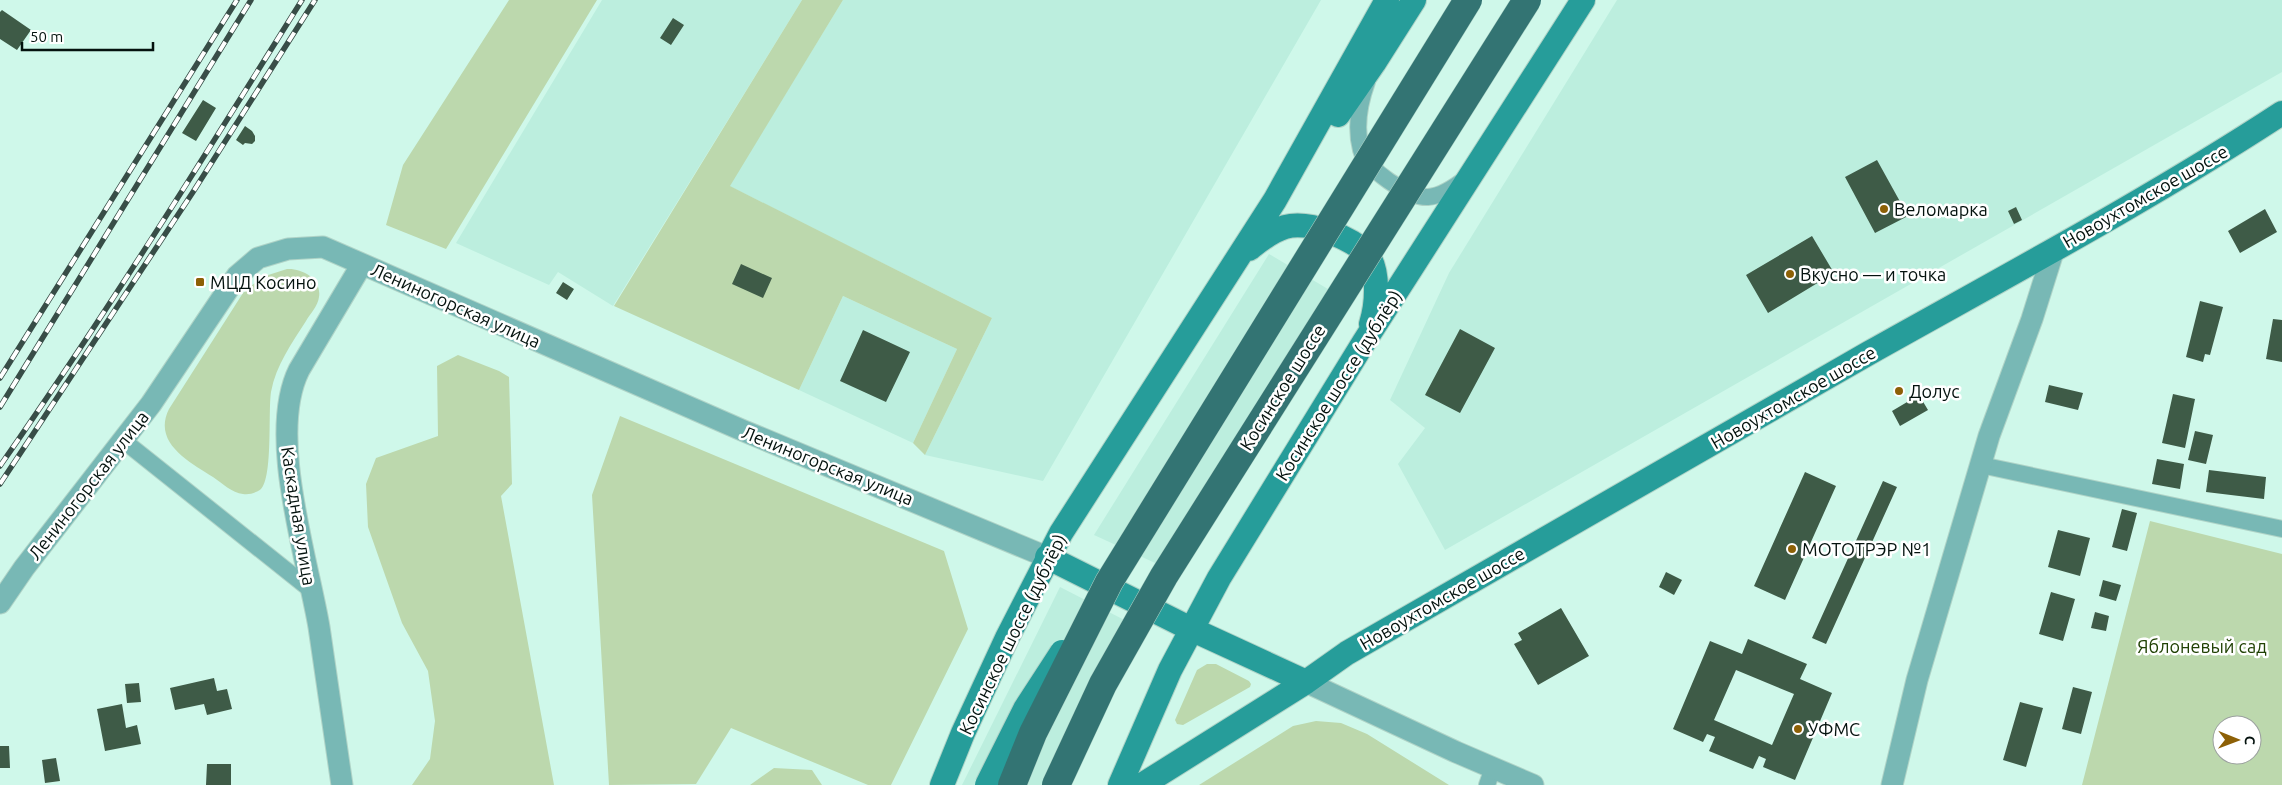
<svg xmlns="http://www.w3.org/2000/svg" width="2282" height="785" viewBox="0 0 2282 785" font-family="Ubuntu,sans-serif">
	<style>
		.built { fill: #bceede }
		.green { fill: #bcd8ad; fill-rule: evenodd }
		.building { fill: #3e5b47; fill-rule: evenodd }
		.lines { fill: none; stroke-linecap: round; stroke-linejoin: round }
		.minor-casing { stroke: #afd3c7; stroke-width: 18 }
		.tertiary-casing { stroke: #afd3c7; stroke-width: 23 }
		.secondary-casing { stroke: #afd3c7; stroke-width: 26 }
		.minor { stroke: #78b8b5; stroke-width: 16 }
		.tertiary { stroke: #78b8b5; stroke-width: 21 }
		.secondary { stroke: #269d9a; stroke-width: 24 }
		.rail-casing { stroke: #384d47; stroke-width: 5.5 }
		.rail { stroke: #fff; stroke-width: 4; stroke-dasharray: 11; stroke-linecap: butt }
		.secondary-bridge-casing { stroke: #afd3c7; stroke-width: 26; stroke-linecap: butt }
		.trunk-bridge-casing { stroke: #afd3c7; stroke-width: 29; stroke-linecap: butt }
		.secondary-bridge { stroke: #269d9a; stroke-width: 24 }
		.trunk-bridge { stroke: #337473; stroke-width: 28 }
		.poi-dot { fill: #8d6006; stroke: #fff; stroke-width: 2 }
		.labels { text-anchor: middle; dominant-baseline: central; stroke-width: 5; stroke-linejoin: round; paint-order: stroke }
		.street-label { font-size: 18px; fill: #04120e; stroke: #fff }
		.poi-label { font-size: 18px; fill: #04120e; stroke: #fff; text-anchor: start }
		.park-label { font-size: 18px; fill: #204104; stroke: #fff }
	</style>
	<rect width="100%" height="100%" fill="#cff8ea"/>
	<path class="built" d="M602,0H802L613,306L558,272L549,285L456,243Z
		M843,0H1321L1043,481L925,455L992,318L729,186Z
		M1617,0H2282V72L1445,550L1398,464L1425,428L1390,400L1449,273Z
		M1269,254L1348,301L1177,573L1094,535Z
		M843,296L957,349L913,443L799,390Z
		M1060,587L1142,629L1068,785H962Z"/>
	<path class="green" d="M509,0H597L446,249L386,225L403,165Z
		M802,0H843L730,186L992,318L925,455L913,443L957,349L843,296L799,390L614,306Z
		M287,269C302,268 322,279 319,297C318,306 310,314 306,321C292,343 276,365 271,392C268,412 273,477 261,489C256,493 249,495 243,494C232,493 222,483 213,477C190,462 152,443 169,409L243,293L262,277Z
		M458,355L499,371L509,377L512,484L501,496L554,785H412L430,759L435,721L428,671L402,623L368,527L366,484L376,458L438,436L437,366Z
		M620,416L944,551L968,629L891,785H868L731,728L696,784L609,785L592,495Z
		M2150,521L2282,554V785H2082ZM2222,725H2252V755H2222Z
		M1207,664H1216L1249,681L1251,684L1250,687L1183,725L1177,724L1175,720L1197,670Z
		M1316,721L1341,723L1367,734L1449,785H1199L1293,726Z
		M774,768L812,770L822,785H750Z"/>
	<path class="building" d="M2,10L31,30L17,50L0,39V12Z
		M673,18L684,25L671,45L660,38Z
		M203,100L216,108L196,141L182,133Z
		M245,126L252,131L255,136V141L252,144L245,143L243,145L236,140Z
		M1877,160L1908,216L1875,233L1845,177Z
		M2016,207L2022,220L2014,224L2008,211Z
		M2265,209L2277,232L2240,253L2228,231Z
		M1812,236L1834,273L1768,313L1746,275Z
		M741,264L772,278L763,298L732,284Z
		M563,282L574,289L567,300L556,293Z
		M2200,301L2223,307L2210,355L2205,354L2203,362L2186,357Z
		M2273,319L2282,320V362L2266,359Z
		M1460,329L1495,348L1460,413L1425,395Z
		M863,330L910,352L886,402L840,381Z
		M2049,385L2083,393L2078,410L2045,402Z
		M2173,394L2195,399L2185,448L2162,443Z
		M1919,395L1928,410L1900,426L1892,411Z
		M2195,431L2213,435L2206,464L2188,460Z
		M2157,459L2184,464L2180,489L2152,484Z
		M2209,470L2266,477L2264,499L2206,492Z
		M1805,472L1836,486L1785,600L1754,586Z
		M1883,481L1897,487L1826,644L1812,638Z
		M2122,509L2137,513L2127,551L2112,547Z
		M2058,530L2090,538L2080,576L2048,567Z
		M1666,572L1682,580L1674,595L1659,587Z
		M2103,580L2121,585L2116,601L2099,596Z
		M2051,592L2075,599L2063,641L2039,634Z
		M1561,608L1589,656L1538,685L1514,644L1522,640L1518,633Z
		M2095,612L2109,616L2106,631L2091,628Z
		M1748,639L1807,664L1800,679L1832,693L1795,780L1763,767L1766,759L1759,756L1753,769L1709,751L1715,737L1707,734L1703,742L1673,729L1710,641L1742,654ZM1736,670L1794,694L1772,745L1714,720Z
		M214,678L217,691L227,689L232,709L207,715L204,704L175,710L170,688Z
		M139,683L141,702L127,703L125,684Z
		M2073,687L2092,692L2081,734L2062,729Z
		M2020,702L2043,708L2026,767L2003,760Z
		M122,704L126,728L137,725L141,744L105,751L97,709Z
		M0,746H9L10,768H0Z
		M56,758L60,781L45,783L42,760Z
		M207,764H231V785H206Z"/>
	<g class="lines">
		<defs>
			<path id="minor" d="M1367,82C1359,104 1355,127 1361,150C1366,169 1408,198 1428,197C1442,196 1456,186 1466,178
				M124,441L311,590
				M1981,465L2282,529
				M1487,785L1493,768"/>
			<path id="tertiary" d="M0,603L24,568L151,404L237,276L258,258L288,249L323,247L744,431L1047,557
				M1306,682L1456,752L1533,785
				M342,785C334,732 327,680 319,627C307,557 267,434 299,370L362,264
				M1892,785L1917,680L1989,436L2032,319L2054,249"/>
			<path id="secondary" d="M1338,115L1374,63L1414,0
				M1249,249C1259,241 1271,231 1285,227C1299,223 1316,227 1330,232C1343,237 1356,243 1366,253C1380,269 1377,305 1371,324
				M1047,557L1191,629L1306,682
				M942,785L963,733L1007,638L1061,533L1275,200L1387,0
				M1120,785L1170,670L1219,578L1364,342L1583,0
				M1142,785L1306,682L1347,653C1521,553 1695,452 1869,353C2008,275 2149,200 2282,113"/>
		</defs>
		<use href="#minor" class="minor-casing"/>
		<use href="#tertiary" class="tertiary-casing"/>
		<use href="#secondary" class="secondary-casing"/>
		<use href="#minor" class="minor"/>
		<use href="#tertiary" class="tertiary"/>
		<use href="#secondary" class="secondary"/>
		<defs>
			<path id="rail" d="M0,378L237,0
				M0,407L251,0
				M0,466C106,314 204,157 302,0
				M0,484L193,192L315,0"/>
		</defs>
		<use href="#rail" class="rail-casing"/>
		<use href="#rail" class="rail"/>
		<defs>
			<path id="secondary-bridge" d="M987,785L1025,709L1062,652"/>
			<path id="trunk-bridge" d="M1012,785L1033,733L1109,582L1468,0
				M1056,785L1103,684L1164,576L1527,0"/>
		</defs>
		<use href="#secondary-bridge" class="secondary-bridge-casing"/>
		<use href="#trunk-bridge" class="trunk-bridge-casing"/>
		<use href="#secondary-bridge" class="secondary-bridge"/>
		<use href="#trunk-bridge" class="trunk-bridge"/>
	</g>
	<g class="poi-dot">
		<circle cx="1884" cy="209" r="5"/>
		<circle cx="1790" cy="274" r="5"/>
		<rect x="195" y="277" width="10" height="10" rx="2.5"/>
		<circle cx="1899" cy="391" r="5"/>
		<circle cx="1792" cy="549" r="5"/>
		<circle cx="1798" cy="729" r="5"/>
	</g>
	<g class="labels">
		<g class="street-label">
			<text transform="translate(2145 196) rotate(-30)">Новоухтомское шоссе</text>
			<text transform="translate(456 305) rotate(24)">Лениногорская улица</text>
			<text transform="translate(1338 385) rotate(-58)">Косинское шоссе (дублёр)</text>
			<text transform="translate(1282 387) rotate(-58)">Косинское шоссе</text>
			<text transform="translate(1793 397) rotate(-30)">Новоухтомское шоссе</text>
			<text transform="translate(828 465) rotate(22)">Лениногорская улица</text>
			<text transform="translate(88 485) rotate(-52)">Лениногорская улица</text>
			<text transform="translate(299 516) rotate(81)">Каскадная улица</text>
			<text transform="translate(1442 598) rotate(-30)">Новоухтомское шоссе</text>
			<text transform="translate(1012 634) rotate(-64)">Косинское шоссе (дублёр)</text>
		</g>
		<g class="poi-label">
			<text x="1894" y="209">Веломарка</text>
			<text x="1800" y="274">Вкусно — и точка</text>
			<text x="210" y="282">МЦД Косино</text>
			<text x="1909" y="391">Долус</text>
			<text x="1802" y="549">МОТОТРЭР №1</text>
			<text x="1808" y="729">УФМС</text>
		</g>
		<g class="park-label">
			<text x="2202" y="646">Яблоневый сад</text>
		</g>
	</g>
	<g transform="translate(2237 740) rotate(91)"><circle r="24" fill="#ffffff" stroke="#9ba09f"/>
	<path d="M0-4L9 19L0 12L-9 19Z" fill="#8d6006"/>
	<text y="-8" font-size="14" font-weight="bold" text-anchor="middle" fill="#04120e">С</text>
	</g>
	<path d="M22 42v8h131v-8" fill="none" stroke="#04120e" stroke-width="2.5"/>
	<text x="30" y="42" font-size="15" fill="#04120e" stroke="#ffffff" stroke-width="4" paint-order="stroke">50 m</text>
</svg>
